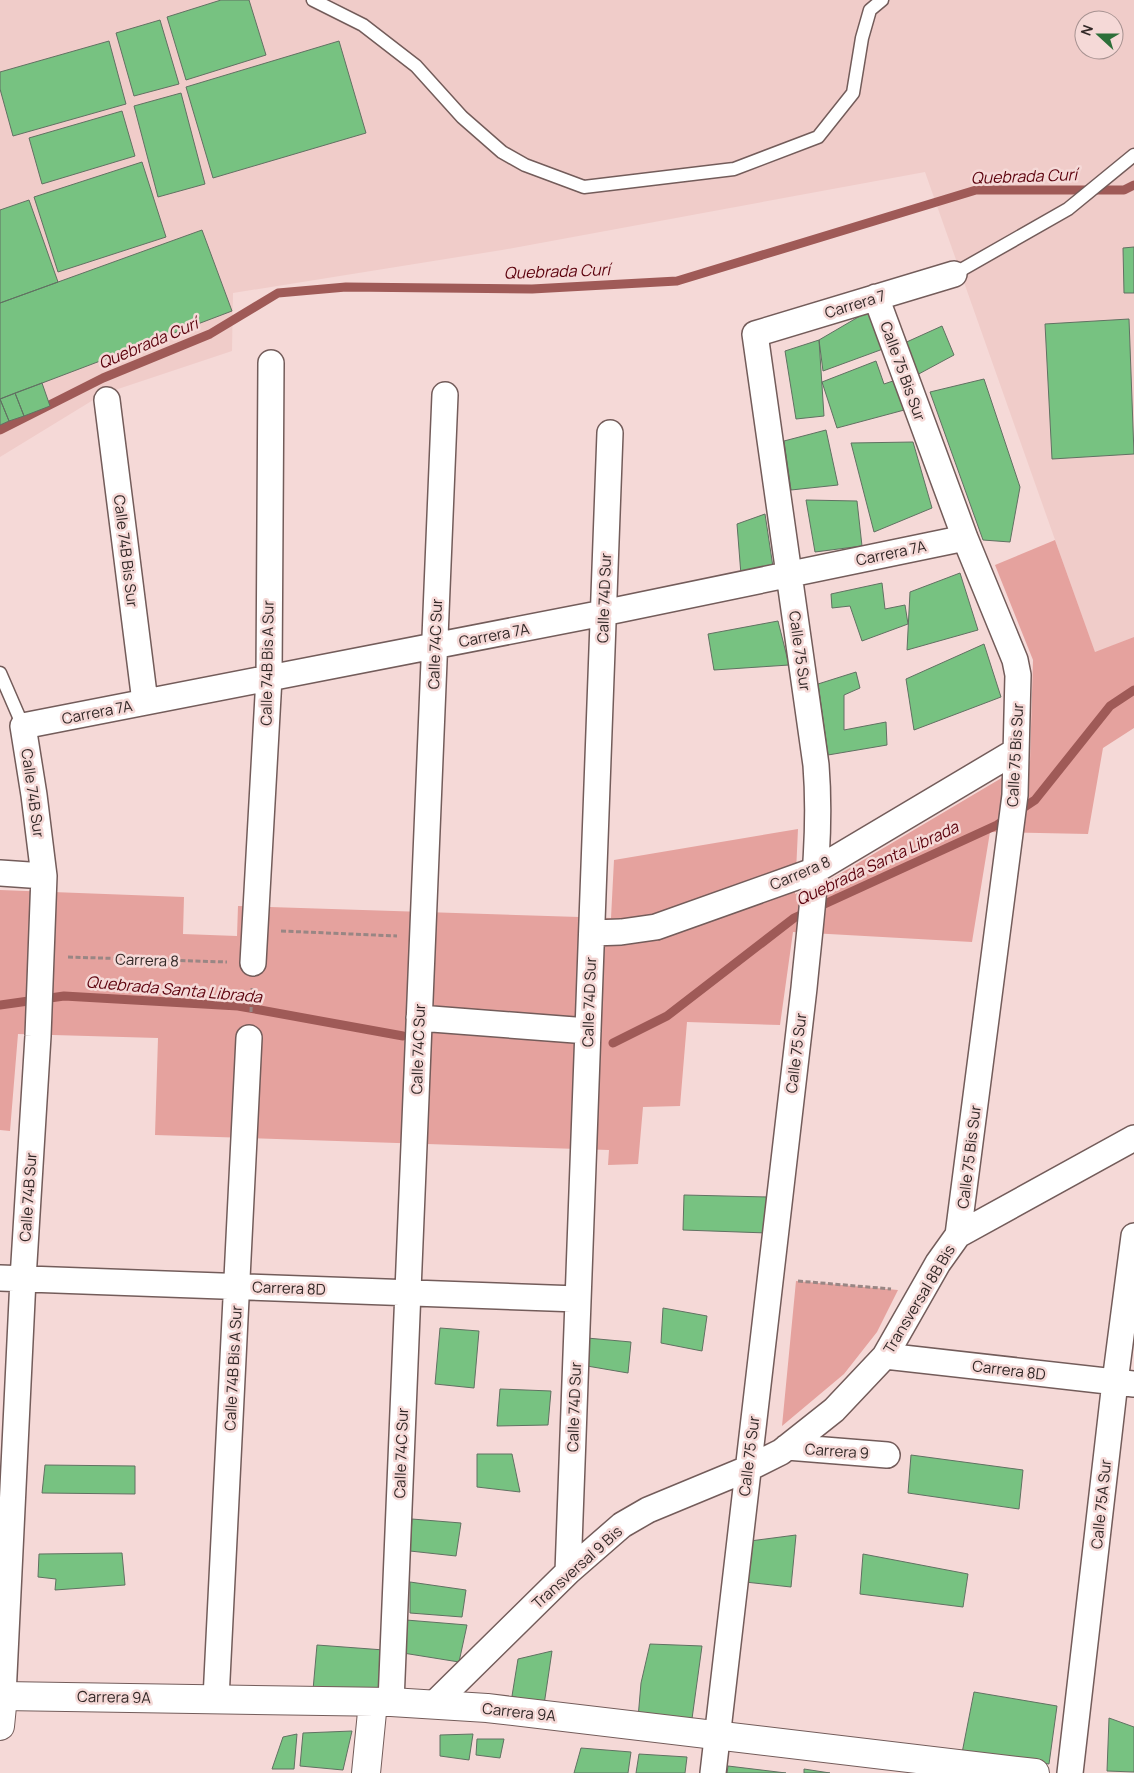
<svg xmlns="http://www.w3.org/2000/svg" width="1134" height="1773" viewBox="0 0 1134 1773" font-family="Manrope,sans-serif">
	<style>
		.built { fill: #f0ccc9; fill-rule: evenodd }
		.green { fill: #e5a29e }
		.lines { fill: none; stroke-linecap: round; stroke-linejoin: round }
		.stream { stroke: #9f5a57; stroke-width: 9 }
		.building { fill: #77c281; stroke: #617162 }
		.lane-casing { stroke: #735c5a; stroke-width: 15 }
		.street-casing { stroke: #735c5a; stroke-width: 28 }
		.secondary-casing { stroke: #735c5a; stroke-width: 30 }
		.path { stroke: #998684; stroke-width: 3; stroke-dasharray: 5 2.5; stroke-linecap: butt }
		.lane { stroke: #fff; stroke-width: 12 }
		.street { stroke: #fff; stroke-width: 25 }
		.secondary { stroke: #fff; stroke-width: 28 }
		.labels { text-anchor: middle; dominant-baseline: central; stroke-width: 5; stroke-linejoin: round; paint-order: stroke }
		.street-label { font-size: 15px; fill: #322827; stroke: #f5d9d7 }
		.water-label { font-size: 16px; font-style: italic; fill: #5b010c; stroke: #f5d9d7 }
	</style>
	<rect width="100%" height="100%" fill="#f5d9d7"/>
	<path class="built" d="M0,0H1134V637L1095,653L925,172L502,250L233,293L232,351L103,394L0,457ZM1084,20H1114V50H1084Z"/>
	<path class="green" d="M1055,540L1095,652L1134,637V728L1103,748L1088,834L990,832L972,942L793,932L780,1025L687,1022L680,1106L643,1107L638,1164L608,1165L609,1150L155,1135L158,1038L18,1034L10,1131L0,1130V890L184,897L183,934L237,936L238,906L611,918L614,860L798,829L795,894L833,878L1030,761L1033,660L995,565Z
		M796,1281L898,1290L877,1332L844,1374L782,1426Z"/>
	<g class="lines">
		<path class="stream" d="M0,430L103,378L210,334L278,293L346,287L532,289L677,281L976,190H1124L1134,185
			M0,1005L64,996L238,1006L403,1036
			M613,1043L667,1016L794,918L997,825L1035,800L1110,706L1134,690"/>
	</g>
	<path class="building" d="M221,0H249L266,55L186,80L167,17Z
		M160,20L179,84L134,96L116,33Z
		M109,41L126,104L13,136L0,89V72Z
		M339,41L366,133L213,178L186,87Z
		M181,93L205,184L158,197L134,106Z
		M122,111L135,156L42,184L29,138Z
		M142,162L166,237L58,272L34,197Z
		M29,200L58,282L0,303V210Z
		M202,230L232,311L0,399V303Z
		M1134,247V293H1124L1123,248Z
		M872,309L883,349L823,371L819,340Z
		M1129,319L1134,454L1052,459L1045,324Z
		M942,326L954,355L915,376L900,345Z
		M819,340L824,416L796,419L785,351Z
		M876,361L884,384L893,381L908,409L837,428L822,382Z
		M984,379L1020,487L1010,542L983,540L930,392Z
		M42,383L50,406L24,416L15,393Z
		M15,393L24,416L9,421L0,399Z
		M0,399L9,421L0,425Z
		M826,430L838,485L791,490L784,441Z
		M913,442L932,508L874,532L851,443Z
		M806,500L857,501L862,546L815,552Z
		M765,514L773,567L741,575L737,524Z
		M960,573L978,630L907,650L910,592Z
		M882,583L885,609L905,605L908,624L862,641L850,606L832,608L831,594Z
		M778,621L789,665L714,670L708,634Z
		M984,644L1001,697L914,730L906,679Z
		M856,672L860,688L844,695V730L886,722L887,745L828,755L818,684Z
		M684,1195L768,1197L767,1233L683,1230Z
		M663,1308L707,1316L702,1351L661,1343Z
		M440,1328L479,1331L474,1388L435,1384Z
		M587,1338L631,1342L628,1373L587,1366Z
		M500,1389L551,1391L548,1425L497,1426Z
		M477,1454H512L520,1492L477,1487Z
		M911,1455L1023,1470L1019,1509L908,1493Z
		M45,1465L135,1466V1494L42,1493Z
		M412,1519L461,1523L456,1556L410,1551Z
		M796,1535L791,1587L745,1582L750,1541Z
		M122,1553L125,1585L55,1590L56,1579L38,1577L39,1554Z
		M863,1554L968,1574L963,1607L860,1594Z
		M410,1582L466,1590L462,1617L410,1613Z
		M406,1620L467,1625L459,1662L403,1653Z
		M650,1644L702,1646L691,1726L638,1718L641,1683Z
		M317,1645L384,1650L381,1696L313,1690Z
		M552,1651L544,1705L512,1696L518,1659Z
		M974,1692L1057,1706L1049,1764L962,1753Z
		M1109,1718L1134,1727V1772L1107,1771Z
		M352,1731L343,1770L300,1766L303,1733Z
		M297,1734L294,1769H272L283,1737Z
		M473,1734L469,1760L440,1756V1735Z
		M477,1739H504L500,1758L476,1755Z
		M581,1748L631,1752L628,1773H574Z
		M639,1754L687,1757L685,1773H636Z
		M728,1766L786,1773H727Z
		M804,1769L830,1773H804Z"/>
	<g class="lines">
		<defs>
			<path id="lane" d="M313,0L363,25L416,66L462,117L502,152L525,165L584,187L734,169L818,137L853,93L862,38L870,10L882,0
				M954,274L1068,209L1134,155
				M0,673L23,726"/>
			<path id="street" d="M876,297L965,538L1015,660L1018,675L1015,795L958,1235
				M107,400L145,702
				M0,873L44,876
				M592,933L621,932L656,927L816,870L1016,751
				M253,963L269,678L271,363
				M419,1018L588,1031
				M0,1278L578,1299
				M885,1356L1134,1384
				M787,1447L887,1455
				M568,1572L610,433
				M0,1696H3L23,1279L38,1036L44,876L34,795L23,726L603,613L965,538
				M216,1699L249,1038
				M391,1702L445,395
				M433,1705L568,1572L622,1525L648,1510L747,1469L781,1452L834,1410L885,1356L938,1263L958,1235L1134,1138
				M713,1773L804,988C811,914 822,840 816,765L755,334L954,274
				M1070,1773L1115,1382L1134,1236"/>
			<path id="secondary" d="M0,1726L3,1696L391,1702L487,1708L1035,1773
				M366,1773L373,1702"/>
		</defs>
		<use href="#lane" class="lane-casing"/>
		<use href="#street" class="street-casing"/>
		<use href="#secondary" class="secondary-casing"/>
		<path class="path" d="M281,931L397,936
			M68,957L227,962
			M251,1012L252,988
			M798,1281L891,1289"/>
		<use href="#lane" class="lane"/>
		<use href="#street" class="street"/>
		<use href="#secondary" class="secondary"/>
	</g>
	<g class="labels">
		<g class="street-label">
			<text transform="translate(855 304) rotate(-17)">Carrera 7</text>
			<text transform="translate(903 371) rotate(70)">Calle 75 Bis Sur</text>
			<text transform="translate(126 551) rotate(83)">Calle 74B Bis Sur</text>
			<text transform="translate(891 553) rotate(-12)">Carrera 7A</text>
			<text transform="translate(604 598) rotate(-88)">Calle 74D Sur</text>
			<text transform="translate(494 635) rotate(-11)">Carrera 7A</text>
			<text transform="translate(435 644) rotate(-88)">Calle 74C Sur</text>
			<text transform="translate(800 651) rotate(82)">Calle 75 Sur</text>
			<text transform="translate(267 663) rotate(-89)">Calle 74B Bis A Sur</text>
			<text transform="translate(97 712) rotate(-11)">Carrera 7A</text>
			<text transform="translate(1015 755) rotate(-87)">Calle 75 Bis Sur</text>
			<text transform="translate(33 793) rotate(82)">Calle 74B Sur</text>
			<text transform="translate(800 873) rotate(-23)">Carrera 8</text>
			<text transform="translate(147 960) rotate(2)">Carrera 8</text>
			<text transform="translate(589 1002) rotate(-88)">Calle 74D Sur</text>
			<text transform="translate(418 1049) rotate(-88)">Calle 74C Sur</text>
			<text transform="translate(796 1053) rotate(-83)">Calle 75 Sur</text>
			<text transform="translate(969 1157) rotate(-83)">Calle 75 Bis Sur</text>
			<text transform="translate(28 1197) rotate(-86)">Calle 74B Sur</text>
			<text transform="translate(289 1288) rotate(2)">Carrera 8D</text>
			<text transform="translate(919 1299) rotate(-59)">Transversal 8B Bis</text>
			<text transform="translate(233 1368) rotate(-87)">Calle 74B Bis A Sur</text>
			<text transform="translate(1009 1370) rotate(7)">Carrera 8D</text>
			<text transform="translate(574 1407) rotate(-88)">Calle 74D Sur</text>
			<text transform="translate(837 1451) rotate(4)">Carrera 9</text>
			<text transform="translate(401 1453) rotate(-88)">Calle 74C Sur</text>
			<text transform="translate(749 1456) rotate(-83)">Calle 75 Sur</text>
			<text transform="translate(1101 1504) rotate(-84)">Calle 75A Sur</text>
			<text transform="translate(577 1567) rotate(-42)">Transversal 9 Bis</text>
			<text transform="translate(114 1697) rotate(1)">Carrera 9A</text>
			<text transform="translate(519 1712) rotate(6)">Carrera 9A</text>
		</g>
		<g class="water-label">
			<text transform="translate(1024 176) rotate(-2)">Quebrada Curí</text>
			<text transform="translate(557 271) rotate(-2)">Quebrada Curí</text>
			<text transform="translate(148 343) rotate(-23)">Quebrada Curí</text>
			<text transform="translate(877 863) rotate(-25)">Quebrada Santa Librada</text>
			<text transform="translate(174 989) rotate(5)">Quebrada Santa Librada</text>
		</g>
	</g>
	<g transform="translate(1099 35) rotate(291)"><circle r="24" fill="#f5d9d7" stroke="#a79291"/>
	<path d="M0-4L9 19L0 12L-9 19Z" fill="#2d6f39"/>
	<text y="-8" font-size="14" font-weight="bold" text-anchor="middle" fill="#322827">N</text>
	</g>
</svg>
